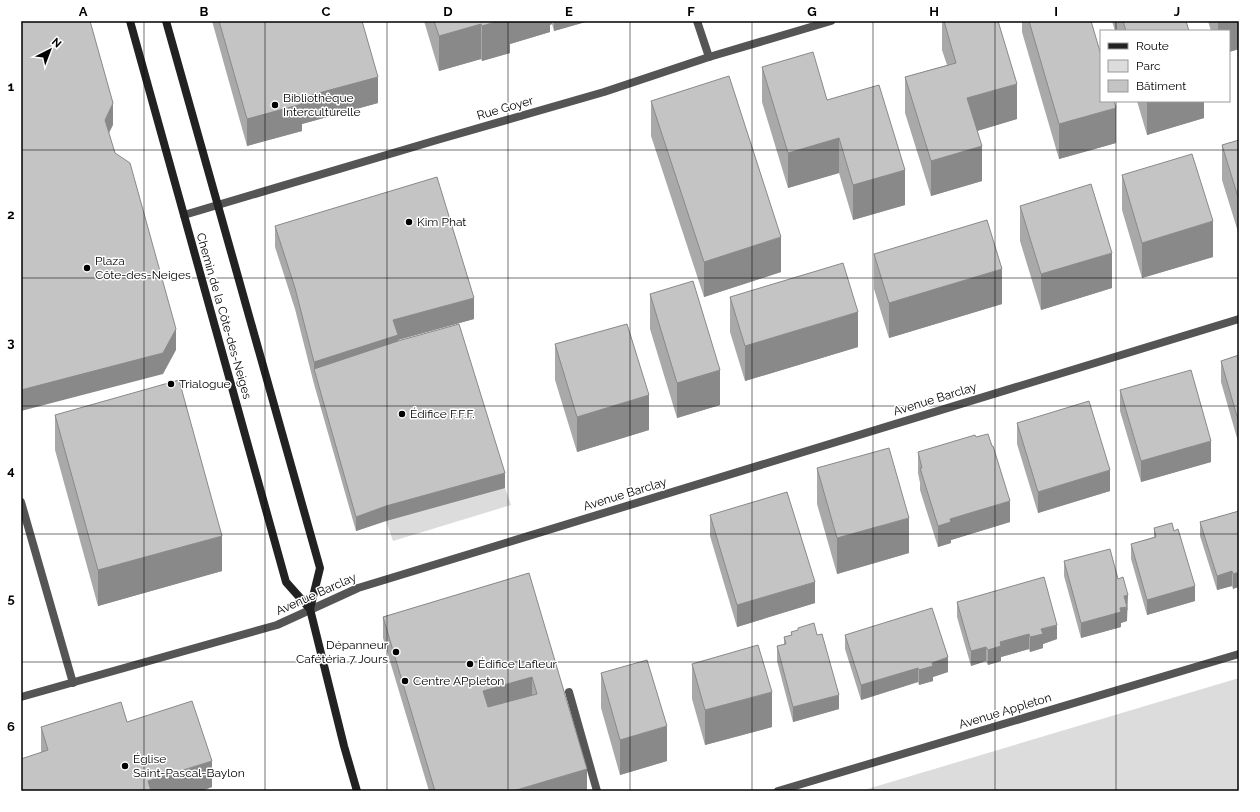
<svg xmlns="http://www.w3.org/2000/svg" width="1260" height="812" viewBox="0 0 1260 812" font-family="Raleway,sans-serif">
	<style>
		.green { fill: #dcdcdc }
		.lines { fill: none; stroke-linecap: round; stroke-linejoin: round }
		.service { stroke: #555; stroke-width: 8 }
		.minor { stroke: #555; stroke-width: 8 }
		.secondary { stroke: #222; stroke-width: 8 }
		.wall { fill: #a9a9a9 }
		.shaded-wall { fill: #898989 }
		.building { fill: #c4c4c4; stroke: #898989; fill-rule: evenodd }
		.grid { fill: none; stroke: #000; stroke-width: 1; stroke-opacity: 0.55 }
		.poi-dot { fill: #000; stroke: #fff; stroke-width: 1.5 }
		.labels { text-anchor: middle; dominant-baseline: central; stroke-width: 3; stroke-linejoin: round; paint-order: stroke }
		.poi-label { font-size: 12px; fill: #000; stroke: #fff; text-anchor: start }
		.street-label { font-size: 12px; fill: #000; stroke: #fff }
		.neatline { fill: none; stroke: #000; stroke-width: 1.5 }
		.grid-label { font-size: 13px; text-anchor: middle; font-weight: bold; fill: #000 }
	</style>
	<rect width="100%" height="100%" fill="#fff"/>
	<path class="green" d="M505,488L511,505L393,541L386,521Z
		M1239,678V791H860L874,787Z"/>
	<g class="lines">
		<path class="service" d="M697,21L709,57
			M21,502L73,683
			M569,692L597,791"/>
		<path class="minor" d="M184,215L437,140L604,92L709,57L831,21
			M21,697L277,625L358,588L1239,319
			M778,791L1239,654"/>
		<path class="secondary" d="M130,21L286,582L310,609
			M166,21L320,568L310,609L344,746L357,791"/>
	</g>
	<path class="wall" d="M212,21H362L378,103L302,124V131L247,146Z
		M424,21H589L554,31L552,24L550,25V32L510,44V53L482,61L481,59L439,71Z
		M942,21H998L1017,119L977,131L982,181L931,196L905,113V77L947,65L942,50Z
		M1022,21H1091L1116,143L1059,159L1022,32Z
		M1112,21H1186L1189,31H1115Z
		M1208,21H1239V49L1229,52V31H1211Z
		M762,67L827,100L905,205L853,220L839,173L788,188L762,102Z
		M651,101L781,272L704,297L651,136Z
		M1137,101H1204V118L1147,135Z
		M1239,140L1238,232L1222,180V145Z
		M1122,175L1213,257L1142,278L1122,210Z
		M1020,206L1112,288L1041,310L1020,241Z
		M275,226L474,319L398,340V341L505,488L386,521L356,531L314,384L295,309L275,247Z
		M874,254L1002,304L889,338L874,289Z
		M650,294L720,405L677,418L650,329Z
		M730,297L858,347L745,381L730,332Z
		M555,344L649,430L577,452L555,380Z
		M1239,355V445L1221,382V361Z
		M1120,390L1211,462L1141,482L1120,411Z
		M55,415L222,571L98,606L55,450Z
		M1017,423L1110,491L1038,513L1017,444Z
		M918,452L1010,522L951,540V543L938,547L920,490V483L918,473Z
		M817,468L909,553L837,574L817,504Z
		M1239,511L1233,589L1232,586L1217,590L1200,536V522Z
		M710,515L815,603L737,627L710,536Z
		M1154,528L1195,601L1147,615L1131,559V544L1154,537Z
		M1064,561L1118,579L1128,610H1127V621L1121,623V627L1081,638L1064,576Z
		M529,573L587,790L429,791L383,638V617Z
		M957,602L1057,639L1043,644V648L1030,652L1029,649L1001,657V661L988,665L986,661L971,666L957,617Z
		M798,628L839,709L793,722L777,661V646L784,644V637L791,635V632L798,630Z
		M845,635L948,672L933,677V681L919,685L918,682L861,700L845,649Z
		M692,664L772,727L705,745L692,699Z
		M601,673L667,761L620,775L601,708Z
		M41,727L212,787L201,791H21L41,753Z"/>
	<path class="shaded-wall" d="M499,21H552V24L550,25V32L510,44V53L482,61V26Z
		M554,21H589L554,31Z
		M1218,21H1239V49L1229,52V31H1218Z
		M481,24V59L439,71V36Z
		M378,77V103L302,124V131L247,146V119L300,98Z
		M1017,84V119L967,134V98Z
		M1147,101H1204V118L1147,135Z
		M113,103V125L105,141V120Z
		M1116,108V143L1059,159V124Z
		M839,138V173L788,188V153Z
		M982,146V181L931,196V161Z
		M905,170V205L853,220V185Z
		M1238,197H1239V232H1238Z
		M1213,221V257L1142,278V243Z
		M781,237V272L704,297V262Z
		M1112,253V288L1041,310V274Z
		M1002,269V304L889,338V303Z
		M474,298V319L398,340V356L314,369V384V362L393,320Z
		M858,312V347L745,381V346Z
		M176,329V350L163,374L21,411V390Z
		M720,370V405L677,418V383Z
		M649,395V430L577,452V417Z
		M1211,441V462L1141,482V461Z
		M1110,470V491L1038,513V492Z
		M505,473V488L386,521L356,531V517L386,506Z
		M1010,501V522L951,540V543L938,547V526L950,519Z
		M909,518V553L837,574V538Z
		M222,536V571L98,606V570Z
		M1232,571V586L1217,590V576Z
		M1239,572V587L1233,589V574Z
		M815,582V603L737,627V605Z
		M1195,586V601L1147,615V600Z
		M1128,595L1127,621L1121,623V627L1081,638V623L1124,596Z
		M1057,625V639L1043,644V648L1030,652V637L1041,629Z
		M1029,634V649L1001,657V661L988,665V650L1000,642Z
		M986,647V661L971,666V651Z
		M948,657V672L933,677V681L919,685V670L932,663Z
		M918,668V682L861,700V685Z
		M532,677V698L483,712V691Z
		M772,692V727L705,745V710Z
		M839,695V709L793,722V707Z
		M667,726V761L620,775V740Z
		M212,761V787L201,791H148V781Z
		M587,769V790L585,791H513Z"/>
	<path class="building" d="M21,21H90L113,103L105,120L115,153L130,163L176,329L163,353L21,390Z
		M219,21H362L378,77L300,98L302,104L247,119Z
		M434,21H499L482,26L481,24L439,36Z
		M944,21H998L1017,84L967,98L982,146L931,161L905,77L956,63Z
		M1029,21H1091L1101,55V101H1114L1116,108L1059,124Z
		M1123,21H1186L1189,31H1126Z
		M813,52L827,100L879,85L905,170L853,185L839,138L788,153L762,67Z
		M729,76L781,237L704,262L651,101Z
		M1239,140V197H1238L1222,145Z
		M1192,154L1213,221L1142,243L1122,175Z
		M437,177L474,298L393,320L398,335L314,362L295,288L275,226Z
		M1091,184L1112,253L1041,274L1020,206Z
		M987,220L1002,269L889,303L874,254Z
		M843,263L858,312L745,346L730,297Z
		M693,281L720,370L677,383L650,294Z
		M459,324L505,473L386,506L356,517L314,369L398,341Z
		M627,324L649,395L577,417L555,344Z
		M1239,355V423L1221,361Z
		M1191,370L1211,441L1141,461L1120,390Z
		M179,380L222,536L98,570L55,415Z
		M1089,401L1110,470L1038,492L1017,423Z
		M988,434L992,446H993L1010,501L950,519L951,522L938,526L920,468H922L918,452L975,435L976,437Z
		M889,448L909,518L837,538L817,468Z
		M787,492L815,582L737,605L710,515Z
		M1239,511V572L1233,574L1232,571L1217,576L1200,522Z
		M1172,523L1174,531L1178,529L1195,586L1147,600L1131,544L1156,537L1154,528Z
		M1110,549L1118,579L1123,577L1128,595L1124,596L1127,607L1120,608L1121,612L1081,623L1064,561Z
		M529,573L587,769L513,791H435L383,617ZM532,677L537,694L488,707L483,691Z
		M1044,577L1057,625L1041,629L1043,634L1030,637L1029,634L1000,642L1001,646L988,650L986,647L971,651L957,602Z
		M932,608L948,657L932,663L933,666L919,670L918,668L861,685L845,635Z
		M814,623L817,635L822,634L839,695L793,707L777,646L786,644L784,637L792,635L791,632L798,630V628Z
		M758,645L772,692L705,710L692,664Z
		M647,660L667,726L620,740L601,673Z
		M192,701L212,761L148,781L151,791H21V759L48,750L41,727L121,702L127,722Z"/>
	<path class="grid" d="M144,21V791M265,21V791M387,21V791M508,21V791M630,21V791M752,21V791M873,21V791M995,21V791M1116,21V31M1116,101V791M21,150H1239M21,278H1239M21,406H1239M21,534H1239M21,662H1239"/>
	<g class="poi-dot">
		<circle cx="275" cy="105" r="4"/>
		<circle cx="409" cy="222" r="4"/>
		<circle cx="87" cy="268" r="4"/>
		<circle cx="171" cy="384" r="4"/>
		<circle cx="402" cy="414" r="4"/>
		<circle cx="396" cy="652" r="4"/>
		<circle cx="470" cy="664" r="4"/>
		<circle cx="405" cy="681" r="4"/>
		<circle cx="125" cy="766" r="4"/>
	</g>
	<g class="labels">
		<g class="poi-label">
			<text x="283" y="98">Bibliothèque<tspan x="283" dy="14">Interculturelle</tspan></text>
			<text x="417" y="222">Kim Phat</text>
			<text x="95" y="261">Plaza<tspan x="95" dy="14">Côte-des-Neiges</tspan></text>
			<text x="179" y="384">Trialogue</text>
			<text x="410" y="414">Édifice F.F.F.</text>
			<text x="388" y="645" text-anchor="end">Dépanneur<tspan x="388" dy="14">Cafétéria 7 Jours</tspan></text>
			<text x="478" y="664">Édifice Lafleur</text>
			<text x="413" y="681">Centre APpleton</text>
			<text x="133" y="759">Église<tspan x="133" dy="14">Saint-Pascal-Baylon</tspan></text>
		</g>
		<g class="street-label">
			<text transform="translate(505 108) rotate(-16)">Rue Goyer</text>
			<text transform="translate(224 316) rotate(74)">Chemin de la Côte-des-Neiges</text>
			<text transform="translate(935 399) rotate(-17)">Avenue Barclay</text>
			<text transform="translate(625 494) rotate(-17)">Avenue Barclay</text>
			<text transform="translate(316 594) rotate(-24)">Avenue Barclay</text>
			<text transform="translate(1005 711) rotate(-17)">Avenue Appleton</text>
		</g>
	</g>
	<rect width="1260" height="812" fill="none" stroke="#ffffff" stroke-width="44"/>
	<rect x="1100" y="30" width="130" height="72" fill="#ffffff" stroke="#999999"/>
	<rect x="1108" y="43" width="20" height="6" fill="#222222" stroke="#999999"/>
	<text x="1136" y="50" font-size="12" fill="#000000">Route</text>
	<rect x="1108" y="60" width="20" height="12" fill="#dcdcdc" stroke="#999999"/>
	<text x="1136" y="70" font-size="12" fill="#000000">Parc</text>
	<rect x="1108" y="80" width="20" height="12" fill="#c4c4c4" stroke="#999999"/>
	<text x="1136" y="90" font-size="12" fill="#000000">Bâtiment</text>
	<g transform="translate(50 50) rotate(42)" stroke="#ffffff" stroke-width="3" paint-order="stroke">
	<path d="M0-3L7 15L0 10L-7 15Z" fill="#000000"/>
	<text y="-6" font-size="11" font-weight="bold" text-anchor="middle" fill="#000000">N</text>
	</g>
	<rect x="22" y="22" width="1216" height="768" class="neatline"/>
	<g class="grid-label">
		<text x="83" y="16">A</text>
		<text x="204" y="16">B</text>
		<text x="326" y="16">C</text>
		<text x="448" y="16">D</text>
		<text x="569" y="16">E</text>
		<text x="691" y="16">F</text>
		<text x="812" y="16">G</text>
		<text x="934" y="16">H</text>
		<text x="1056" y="16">I</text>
		<text x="1177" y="16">J</text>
		<text x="11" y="91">1</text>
		<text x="11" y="219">2</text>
		<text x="11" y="347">3</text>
		<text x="11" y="475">4</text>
		<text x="11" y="603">5</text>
		<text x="11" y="731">6</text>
	</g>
</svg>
